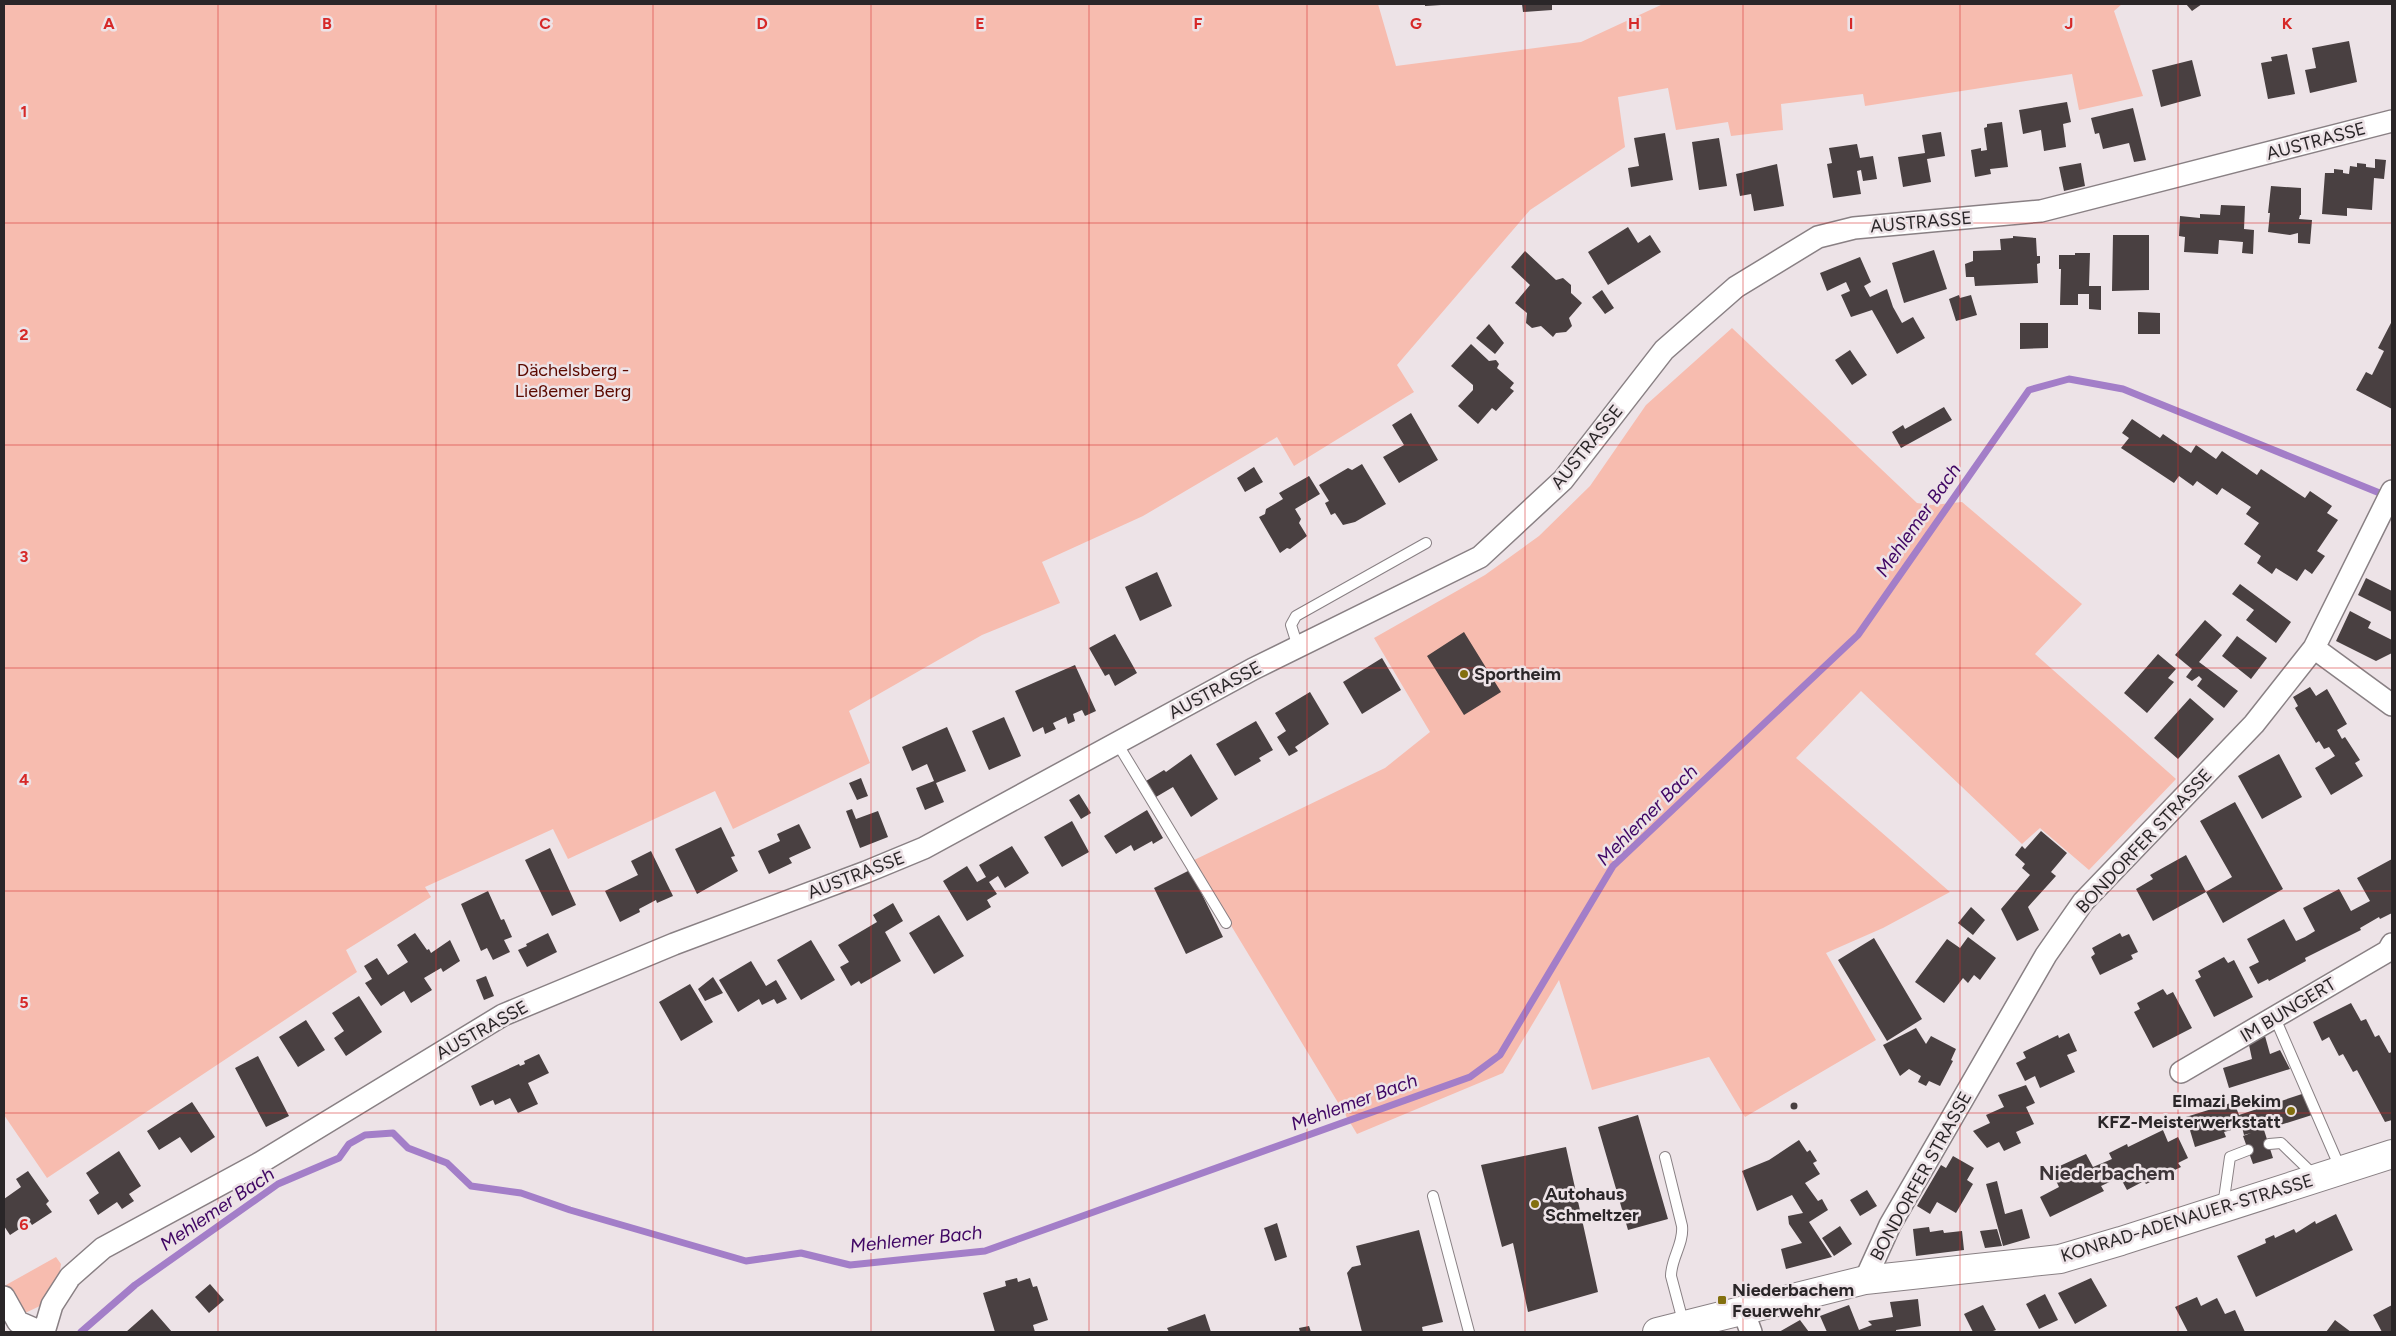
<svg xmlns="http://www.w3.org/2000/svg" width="2396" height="1336" viewBox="0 0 2396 1336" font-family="Figtree,sans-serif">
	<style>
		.green { fill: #f7bcaf }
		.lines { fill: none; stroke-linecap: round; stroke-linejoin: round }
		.stream { stroke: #a37ec8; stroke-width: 7 }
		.building { fill: #494041 }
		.service-casing { stroke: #898084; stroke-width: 12 }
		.minor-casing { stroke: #898084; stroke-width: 24 }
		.secondary-casing { stroke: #898084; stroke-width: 30 }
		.service { stroke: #fff; stroke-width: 10 }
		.minor { stroke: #fff; stroke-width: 21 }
		.secondary { stroke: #fff; stroke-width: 28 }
		.grid { fill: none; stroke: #d62828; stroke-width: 1; stroke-opacity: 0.55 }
		.poi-dot { fill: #83700f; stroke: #ede3e7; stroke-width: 2 }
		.labels { text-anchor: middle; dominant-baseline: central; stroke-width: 5; stroke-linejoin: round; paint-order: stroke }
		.street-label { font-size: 18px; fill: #2a2628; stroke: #ede3e7 }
		.park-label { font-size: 18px; fill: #5c0a00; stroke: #ede3e7 }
		.poi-label { font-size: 18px; font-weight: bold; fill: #2a2628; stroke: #ede3e7; text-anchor: start }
		.water-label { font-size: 19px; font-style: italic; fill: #400664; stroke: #ede3e7 }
		.quarter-label { font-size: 20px; font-weight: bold; fill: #3d3538; stroke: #ede3e7 }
		.grid-label { font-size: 16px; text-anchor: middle; font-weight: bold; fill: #d62828; stroke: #ede3e7; stroke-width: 5; stroke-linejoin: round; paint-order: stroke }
	</style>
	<rect width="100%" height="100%" fill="#ede3e7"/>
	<path class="green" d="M4,4H1378L1396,66L1581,42L1663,4H2122L2114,11L2143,96L2079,110L2072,74L1865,106L1863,94L1781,104L1783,130L1731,136L1728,122L1676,130L1668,88L1618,97L1625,147L1530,210L1397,365L1414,392L1294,466L1277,437L1143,516L1042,562L1060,603L982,635L849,711L870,763L733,829L715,791L568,859L553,829L425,887L431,897L346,950L357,972L47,1178L4,1115Z
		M1732,328L1917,503L1932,505L1962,502L2082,604L2035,654L2176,779L2089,870L2040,828L2022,844L1861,691L1796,758L1950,892L1883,928L1826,953L1876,1040L1745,1117L1709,1057L1592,1090L1559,980L1503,1073L1357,1134L1192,861L1385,768L1430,732L1374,638L1485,575L1539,536L1590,486L1646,405Z
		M56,1257L61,1264L60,1271L40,1306L25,1313L6,1285Z"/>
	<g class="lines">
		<path class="stream" d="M81,1332L135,1285L278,1184L339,1158L349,1144L365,1135L393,1133L408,1148L447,1163L471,1186L521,1193L570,1210L746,1261L801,1253L850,1265L985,1251L1470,1077L1500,1055L1613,866L1858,635L2029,390L2069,379L2123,389L2387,496"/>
	</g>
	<path class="building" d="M1425,4H1441V5L1425,6Z
		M1522,4H1552V10L1523,12Z
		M2186,4H2202L2192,11Z
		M2349,41L2357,82L2310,93L2305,70L2316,68L2312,48Z
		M2287,54L2295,94L2268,99L2261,63L2272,61L2271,57Z
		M2192,60L2201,96L2161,107L2152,70Z
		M2067,102L2071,122L2063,124L2066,147L2044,151L2041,130L2023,134L2019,110Z
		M2133,108L2146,160L2134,162L2129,143L2103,149L2099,133L2095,134L2091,118Z
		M2002,122L2008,167L1990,169L1991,174L1975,177L1971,150L1981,148V151L1987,150L1984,128L1987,127V124Z
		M1941,132L1945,156L1927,159L1931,182L1903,187L1898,157L1925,153L1922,135Z
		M1665,133L1673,180L1631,187L1628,168L1639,166L1634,138Z
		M1719,138L1727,186L1699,190L1692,142Z
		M1857,144L1860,158L1873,156L1877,179L1863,181L1861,170L1857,171L1861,194L1833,198L1827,164L1832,163L1829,148Z
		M2375,159L2386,160L2384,179L2374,178L2372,210L2347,208V216L2322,214L2325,173H2334V169L2343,170V173L2349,174L2350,166L2357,167V163L2366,164V167L2375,168Z
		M2081,163L2085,186L2064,191L2059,167Z
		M1777,164L1784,206L1754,211L1751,194L1740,196L1736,174Z
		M2271,186L2301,188V215H2300L2299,219L2312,220L2310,244L2298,243V233L2290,235L2268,232L2270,213H2268Z
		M2221,205L2245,206L2244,229L2254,230L2253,254L2242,253L2243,242L2219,240L2218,254L2184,252L2185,237L2179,236L2180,216L2200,218V214L2220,215Z
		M1628,227L1638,243L1650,235L1661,252L1608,285L1588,252Z
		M2113,235H2149V290L2112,291Z
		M2013,236L2036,238L2037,256H2040V263L2037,264L2038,283L1975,286L1974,277H1966L1965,264L1973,261V251L2001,250L2000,239L2013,238Z
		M1934,250L1947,289L1904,303L1892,263Z
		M1525,251L1556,280L1563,278L1571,285V293L1582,303L1569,318L1572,326L1566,332L1556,333L1553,337L1541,326L1532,328L1526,323L1527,313L1515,303L1530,285L1511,267Z
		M2075,253H2090L2089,286H2101V310L2089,309V294H2078V305H2060L2061,269H2059V255H2075Z
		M1860,257L1871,282L1864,286L1870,297L1887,289L1893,307L1902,323L1913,317L1925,338L1897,354L1872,310L1851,317L1841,295L1850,291L1846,282L1827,291L1820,273Z
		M1602,290L1614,308L1605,314L1592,297Z
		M1959,295L1960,298L1971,295L1977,315L1956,321L1949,299Z
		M2138,312L2160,313V334H2138Z
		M2392,321V409L2356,390L2366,372L2372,375L2384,351L2378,348Z
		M2020,323H2048V348L2020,349Z
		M1489,324L1504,343L1495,354L1476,338Z
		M1471,344L1489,361L1496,360L1499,364L1497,368L1514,383L1510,388L1514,391L1496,411L1492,408L1478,424L1458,406L1473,390V385L1451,366Z
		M1850,350L1867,375L1852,385L1835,360Z
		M1944,407L1952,420L1901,448L1892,432L1903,425L1905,429Z
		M1411,413L1438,460L1399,483L1383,457L1404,445L1392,425Z
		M2132,419L2160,438L2163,434L2191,453L2196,445L2216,459L2222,451L2257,475L2261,469L2305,498L2310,491L2332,506L2327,513L2338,520L2317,551L2325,556L2312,574L2305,569L2297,581L2276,568L2272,574L2257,563L2261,556L2244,544L2259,523L2246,514L2251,507L2222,488L2217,495L2197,481L2193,486L2179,476L2174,483L2121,448L2129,438L2122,433Z
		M1362,464L1386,504L1355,522L1343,525L1335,513L1331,515L1325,503L1329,501L1319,485L1348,468L1352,470Z
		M1254,467L1263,482L1245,492L1237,478Z
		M1309,476L1320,494L1295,509L1301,519L1299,523L1307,536L1290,549L1287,548L1280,553L1259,517L1265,514L1266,509L1283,499L1279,493Z
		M1157,572L1172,606L1140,621L1125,587Z
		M2366,578L2392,591V612L2358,595Z
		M2240,584L2291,622L2276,643L2246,620L2254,610L2232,594Z
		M2350,611L2371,622L2368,628L2392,640V653L2376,661L2336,641Z
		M2205,620L2222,635L2199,662L2238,691L2224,708L2197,686L2202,679L2199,676L2192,681L2186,677L2192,669L2175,655Z
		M1464,632L1501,692L1464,715L1427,656Z
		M1115,634L1137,673L1115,686L1109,674L1105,676L1089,648Z
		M2237,636L2267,658L2251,679L2222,656Z
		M2158,654L2176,669L2168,678L2174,682L2147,713L2124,693Z
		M1382,658L1401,690L1362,714L1343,682Z
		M1075,665L1096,711L1085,716L1082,710L1073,714L1075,721L1068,724L1066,717L1053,723L1056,729L1045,734L1043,727L1033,732L1015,691Z
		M2310,687L2316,696L2327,689L2347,724L2337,730L2342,739L2345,737L2360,760L2355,763L2363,776L2331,795L2315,768L2335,756L2329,747L2324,749L2319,741L2316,743L2295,708L2298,706L2293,697Z
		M1310,692L1329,724L1295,747L1298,751L1289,756L1277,737L1286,731L1275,713Z
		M2190,698L2214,719L2178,759L2154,738Z
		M1004,717L1021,756L989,770L972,731Z
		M1256,721L1273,750L1259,758L1261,761L1235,776L1216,744Z
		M947,727L966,771L936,783L944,802L925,810L916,788L934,781L927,764L912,771L902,747Z
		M1191,754L1218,799L1191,817L1173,787L1156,797L1146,781L1164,770L1166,772Z
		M2279,754L2302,797L2262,819L2238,776Z
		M861,778L868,796L857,800L849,783Z
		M1079,794L1091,813L1081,819L1069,800Z
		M2235,802L2283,889L2223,923L2206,892L2232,877L2200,821Z
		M852,809L856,819L878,811L888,837L860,848L846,811Z
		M1147,810L1163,838L1153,844L1152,841L1134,851L1131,845L1116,854L1104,836Z
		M1072,821L1089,852L1062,867L1044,837Z
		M799,824L811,848L789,858L792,863L769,874L758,851L780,841L777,834Z
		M721,827L735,856L731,857L738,871L697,894L675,849Z
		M2041,831L2067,853L2051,872L2056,876L2028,907L2039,930L2017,941L2001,909L2030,875L2022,868L2025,864L2015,855L2022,846L2025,849Z
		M1012,846L1029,873L1005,888L998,876L989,882L997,894L987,900L991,907L967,921L943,881L967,866L977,882L986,877L979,865Z
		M550,848L576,905L552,916L525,860Z
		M651,851L673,896L657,903L656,900L639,909L640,912L620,922L605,891L638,875L631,861Z
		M2186,855L2206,892L2153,921L2136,889L2153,879L2150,875Z
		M2392,859V913L2380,919L2379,917L2360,928L2361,930L2305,958L2306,961L2269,981L2268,979L2258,984L2249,967L2259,962L2247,939L2284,919L2296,941L2305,937L2315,931L2303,908L2339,889L2351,911L2370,901L2357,878Z
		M1190,870L1223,937L1186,954L1154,888Z
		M488,891L501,920L504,919L512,937L504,940L510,952L493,960L487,948L481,951L461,904Z
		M893,903L903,921L885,932L901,961L861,984L859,981L851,986L840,967L849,962L838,945L877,922L873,915Z
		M1971,907L1985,920L1973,935L1958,923Z
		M939,915L964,956L934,974L909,933Z
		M415,933L427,950L429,949L431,953L450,940L460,961L443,972L441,968L424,978L432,990L411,1003L404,991L381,1006L365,983L372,979L364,966L377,958L388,975L408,962L397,945Z
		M548,933L557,952L527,967L518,950L527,946L526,944Z
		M2120,933L2122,937L2129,934L2138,952L2131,955L2133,959L2100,975L2091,957L2095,954L2092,948Z
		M1968,937L1996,958L1980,980L1974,975L1968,983L1963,978L1944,1003L1915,982L1947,939L1960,948Z
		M1874,938L1922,1019L1887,1041L1838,960Z
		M811,940L835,980L801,1000L777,960Z
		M2224,957L2228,963L2234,960L2253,997L2214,1017L2195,980L2201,977L2198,971Z
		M751,961L766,986L776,980L787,999L777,1004L774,999L762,1005L759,999L738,1012L719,980Z
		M486,976L494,996L484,1000L476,980Z
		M713,977L723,993L705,1001L698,989Z
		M690,984L713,1022L681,1041L659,1002Z
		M2163,989L2167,995L2173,992L2192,1028L2153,1048L2134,1012L2140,1009L2137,1003Z
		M359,996L382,1032L346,1056L334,1038L344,1031L332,1013Z
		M2351,1003L2361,1021L2366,1019L2375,1037L2379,1035L2389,1053L2392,1052V1120L2385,1122L2357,1070L2353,1072L2343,1054L2339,1056L2329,1037L2322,1041L2313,1022Z
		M306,1020L325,1050L298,1067L279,1037Z
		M1916,1028L1926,1044L1931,1036L1956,1049L1951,1060L1953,1061L1940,1086L1929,1081L1926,1086L1918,1082L1921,1076L1909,1069L1900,1076L1883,1045Z
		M2069,1033L2077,1051L2067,1055L2075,1072L2040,1088L2035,1076L2025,1081L2016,1063L2026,1058L2023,1052L2058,1035L2059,1038Z
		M2265,1036L2270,1054L2280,1050L2290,1069L2229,1088L2223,1068L2252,1059L2249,1045Z
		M539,1054L549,1073L528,1083L538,1104L518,1113L510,1098L495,1105L493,1100L480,1106L471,1086L519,1064L520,1066L525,1064L524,1061Z
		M258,1056L289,1116L266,1127L235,1068Z
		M2026,1085L2035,1103L2026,1107L2034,1124L2016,1132L2021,1143L2004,1151L1999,1142L1987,1148L1973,1131L1990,1123L1986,1115L2004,1107L1998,1095Z
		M2302,1094L2312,1115L2264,1130L2273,1158L2253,1164L2243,1136L2251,1133L2244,1135L2242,1127L2224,1132L2226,1137L2195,1147L2186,1117L2234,1102L2239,1115Z
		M192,1102L215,1137L191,1153L180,1137L159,1150L147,1131Z
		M1790.5 1106a3.5 3.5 0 1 1 7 0a3.5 3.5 0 1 1-7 0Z
		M1638,1115L1668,1219L1628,1230L1598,1127Z
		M2163,1130L2168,1142L2178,1137L2188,1158L2178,1163L2181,1167L2146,1184L2144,1181L2127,1190L2120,1177L2101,1186L2104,1191L2050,1217L2040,1197L2059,1187L2051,1170L2086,1154L2093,1167L2112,1159L2109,1153L2127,1144L2128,1147Z
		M1799,1140L1807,1152L1810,1150L1817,1161L1813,1163L1820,1174L1805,1183L1818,1201L1822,1199L1828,1210L1809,1222L1832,1257L1786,1269L1781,1249L1802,1243L1789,1224L1788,1216L1803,1213L1792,1195L1757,1211L1742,1171L1769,1160Z
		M1566,1147L1598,1292L1528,1312L1513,1243L1502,1247L1481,1165Z
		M119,1151L141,1186L129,1194L134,1201L122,1209L117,1202L98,1215L89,1200L99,1193L86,1173Z
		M1953,1156L1974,1168L1967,1180L1973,1184L1956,1213L1937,1202L1930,1214L1917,1206L1941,1165L1946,1168Z
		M28,1171L49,1201L46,1204L52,1212L32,1225L30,1222L10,1235L4,1226V1199L21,1187L16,1179Z
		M1997,1181L2005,1214L2022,1209L2030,1238L2003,1246L1986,1184Z
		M1867,1190L1877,1206L1860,1216L1850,1200Z
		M2336,1214L2353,1250L2256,1297L2237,1256L2266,1243L2265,1239L2274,1235L2275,1238L2294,1229L2296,1233L2315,1221L2316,1224Z
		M1277,1223L1287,1257L1275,1261L1264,1228Z
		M1840,1226L1852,1244L1834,1256L1822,1238Z
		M1929,1227L1930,1232L1943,1230L1944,1233L1962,1231L1964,1250L1916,1256L1913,1229Z
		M1997,1229L2002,1246L1985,1248L1980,1231Z
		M1419,1230L1443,1322L1422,1327L1423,1332H1362L1347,1273L1352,1267L1361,1265L1356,1246Z
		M1017,1278L1018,1282L1030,1278L1033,1287L1037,1286L1048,1320L1033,1325L1035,1332H995L983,1293L1006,1286L1005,1281Z
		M2091,1278L2107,1306L2075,1324L2058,1293Z
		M210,1284L224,1300L209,1313L195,1297Z
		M2045,1294L2058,1320L2039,1329L2026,1304Z
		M2197,1297L2201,1306L2217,1298L2225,1314L2235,1310L2245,1332H2188L2175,1307Z
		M1918,1299L1921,1326L1896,1330V1332H1827L1820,1316L1849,1305L1859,1330L1872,1325L1868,1321L1893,1317L1890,1302Z
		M1983,1305L1996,1330L1990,1332H1973L1964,1314Z
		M2392,1305V1332H2382L2373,1315Z
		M152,1309L172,1332H126Z
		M1205,1314L1211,1332H1169L1167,1328Z
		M1800,1320L1809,1332H1779Z
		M2335,1320L2351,1332H2326Z
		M1309,1326L1311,1332H1300L1299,1328Z"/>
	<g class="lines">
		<defs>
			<path id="service" d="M1298,647L1291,625L1296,616L1426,543
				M1117,743L1226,923
				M2275,1018L2341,1170
				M2269,1144L2281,1143L2315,1176
				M1665,1157L1682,1226C1684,1244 1671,1258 1671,1276L1684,1325
				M1433,1196L1469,1332
				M2223,1206L2230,1157L2248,1150"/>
			<path id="minor" d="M2314,648L2392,705
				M2181,1072L2388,951L2392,944
				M1865,1280L1890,1225L2046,955L2083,902L2254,724L2314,648L2392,491
				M4,1297L18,1322L41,1332
				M1743,1310L1751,1332
				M44,1332L52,1305L70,1277L103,1248L258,1164L503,1015L674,944L866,872L924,848L1253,669L1480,557L1563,480L1664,350L1736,287L1818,237L1854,228L2041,211L2392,121"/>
			<path id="secondary" d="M1657,1332L1865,1280L2060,1259L2121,1241L2392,1154"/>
		</defs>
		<use href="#service" class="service-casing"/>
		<use href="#minor" class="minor-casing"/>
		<use href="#secondary" class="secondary-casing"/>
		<use href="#service" class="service"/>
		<use href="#minor" class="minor"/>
		<use href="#secondary" class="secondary"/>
	</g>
	<path class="grid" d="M218,4V1332M436,4V1332M653,4V1332M871,4V1332M1089,4V1332M1307,4V1332M1525,4V1332M1743,4V1332M1960,4V1332M2178,4V1332M4,223H2392M4,445H2392M4,668H2392M4,891H2392M4,1113H2392"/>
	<g class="poi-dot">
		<circle cx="1464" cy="674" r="5"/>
		<circle cx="2291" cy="1111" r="5"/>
		<circle cx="1535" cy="1204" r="5"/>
		<rect x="1717" y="1295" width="10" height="10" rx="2.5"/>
	</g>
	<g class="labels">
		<g class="street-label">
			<text transform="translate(2316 141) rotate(-15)">AUSTRASSE</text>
			<text transform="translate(1921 222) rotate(-5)">AUSTRASSE</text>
			<text transform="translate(1587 447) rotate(-51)">AUSTRASSE</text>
			<text transform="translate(1215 690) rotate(-28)">AUSTRASSE</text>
			<text transform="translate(2144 841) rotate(-47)">BONDORFER STRASSE</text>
			<text transform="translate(856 875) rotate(-21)">AUSTRASSE</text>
			<text transform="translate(2288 1010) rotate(-31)">IM BUNGERT</text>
			<text transform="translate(482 1030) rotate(-29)">AUSTRASSE</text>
			<text transform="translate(1921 1176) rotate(-61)">BONDORFER STRASSE</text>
			<text transform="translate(2187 1218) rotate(-17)">KONRAD-ADENAUER-STRASSE</text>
		</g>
		<g class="park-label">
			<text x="573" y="370">Dächelsberg -<tspan x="573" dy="21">Ließemer Berg</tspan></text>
		</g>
		<g class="poi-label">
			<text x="1474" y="674">Sportheim</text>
			<text x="2281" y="1101" text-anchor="end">Elmazi Bekim<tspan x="2281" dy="21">KFZ-Meisterwerkstatt</tspan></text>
			<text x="1545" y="1194">Autohaus<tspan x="1545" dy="21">Schmeltzer</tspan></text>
			<text x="1732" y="1290">Niederbachem<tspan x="1732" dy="21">Feuerwehr</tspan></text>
		</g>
		<g class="water-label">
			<text transform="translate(1918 520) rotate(-55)">Mehlemer Bach</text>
			<text transform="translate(1647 815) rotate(-45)">Mehlemer Bach</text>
			<text transform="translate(1354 1102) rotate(-20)">Mehlemer Bach</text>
			<text transform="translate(217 1209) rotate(-34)">Mehlemer Bach</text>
			<text transform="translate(916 1239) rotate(-6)">Mehlemer Bach</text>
		</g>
		<g class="quarter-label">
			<text x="2107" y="1173">Niederbachem</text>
		</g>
	</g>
	<g class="grid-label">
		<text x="109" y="29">A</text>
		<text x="327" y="29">B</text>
		<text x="545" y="29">C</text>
		<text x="762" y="29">D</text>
		<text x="980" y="29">E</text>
		<text x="1198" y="29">F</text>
		<text x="1416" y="29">G</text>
		<text x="1634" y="29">H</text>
		<text x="1851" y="29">I</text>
		<text x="2069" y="29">J</text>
		<text x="2287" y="29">K</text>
		<text x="24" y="117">1</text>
		<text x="24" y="340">2</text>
		<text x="24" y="562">3</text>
		<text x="24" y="785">4</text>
		<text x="24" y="1008">5</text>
		<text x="24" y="1230">6</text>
	</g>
	<rect width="2396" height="1336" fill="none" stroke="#2a2628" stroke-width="10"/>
</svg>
